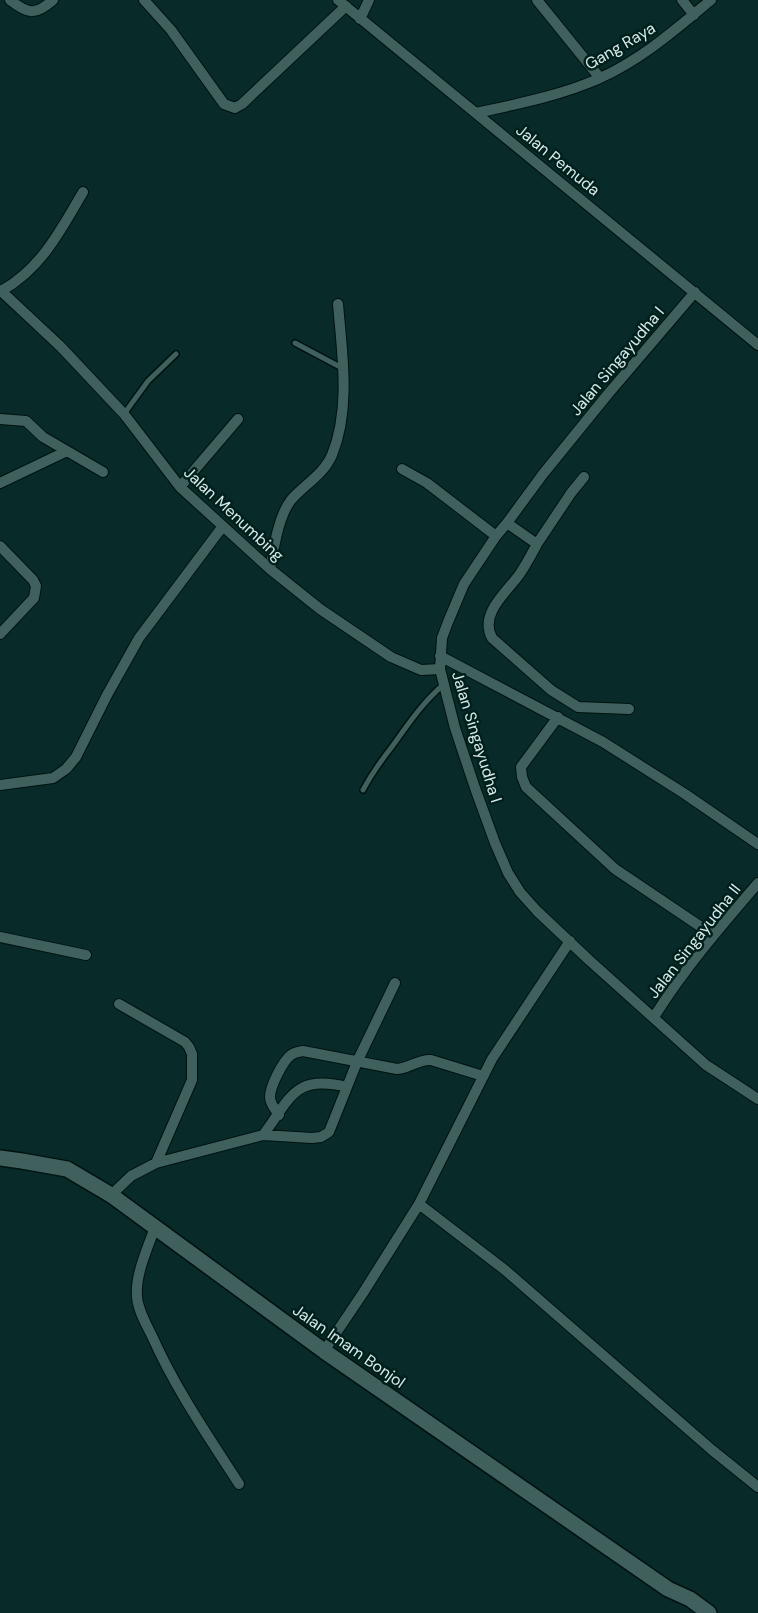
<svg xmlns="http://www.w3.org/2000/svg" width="758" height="1613" viewBox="0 0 758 1613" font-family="'DM Sans',sans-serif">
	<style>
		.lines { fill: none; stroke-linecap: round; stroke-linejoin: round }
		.lane-casing { stroke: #001210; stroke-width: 8 }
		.street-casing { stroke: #001210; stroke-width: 12 }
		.secondary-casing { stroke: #001210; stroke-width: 18 }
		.lane { stroke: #3f605d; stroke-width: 5 }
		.street { stroke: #3f605d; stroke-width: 10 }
		.secondary { stroke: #3f605d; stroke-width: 15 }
		.labels { text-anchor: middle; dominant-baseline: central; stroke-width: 5; stroke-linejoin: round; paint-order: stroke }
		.street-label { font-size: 16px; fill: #d8eae8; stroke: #00201e }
	</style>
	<rect width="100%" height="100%" fill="#082a28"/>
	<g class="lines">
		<defs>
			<path id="lane" d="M295,343L342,368
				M124,414L148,381L176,354
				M363,790C371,775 380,762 391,748C407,726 422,703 443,685"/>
			<path id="street" d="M10,0C28,14 35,16 53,0
				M144,0L171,30L224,104L235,108L242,104L346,6
				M338,0L758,345
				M537,0L600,78
				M682,0L694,15
				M360,19L369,0
				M476,113C517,104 559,96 598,79C641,60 675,30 711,0
				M0,290L61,347L124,414L180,487L270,569L320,609L391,657L421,670L440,669
				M1,291C41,269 61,230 83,192
				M695,292L608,394L543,474L507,523L496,536L464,584L448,622L442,638L440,669L455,728L475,788L495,843L508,873L520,892L537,911L589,960L706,1065L758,1099
				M0,419L26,421L43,437L67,451
				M402,469L427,483L496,536
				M0,483L67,451L103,472
				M180,487L238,419
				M507,523L537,544C531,555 526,565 519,575C506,593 479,614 492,638L551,690L578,707L629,709
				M537,544L571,493L584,477
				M0,546L33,580L36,586L34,598L0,634
				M270,569C274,548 278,517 291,500C304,485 324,474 332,455C351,408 342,353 338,304
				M440,656L603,742L685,794L758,844
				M558,717L521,767L522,777L526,787L615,869L713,935
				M0,785L53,778L66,769L76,757L107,695L139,638L223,526
				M0,937L86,955
				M119,1004L185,1042L189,1047L192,1054V1080L156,1163
				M654,1017C684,969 721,926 758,883
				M279,1115C275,1109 270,1104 270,1097C270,1086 283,1061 291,1055C295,1052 298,1052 303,1051L397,1069C411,1068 418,1059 431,1060L483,1076
				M263,1135C291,1098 294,1074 347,1087
				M111,1195L131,1176L156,1163L263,1135L312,1138L321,1137L329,1132L357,1062L395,983
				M419,1204L505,1270L712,1450L758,1487
				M155,1227C148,1248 135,1274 137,1297C138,1310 146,1324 152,1336C175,1388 208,1436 239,1484
				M324,1351L363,1293L419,1204L492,1059L570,941"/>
			<path id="secondary" d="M0,1158L22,1161L67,1169L111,1195L324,1351L668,1589L690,1599L709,1613"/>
		</defs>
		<use href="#lane" class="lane-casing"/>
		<use href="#street" class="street-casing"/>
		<use href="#secondary" class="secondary-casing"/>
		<use href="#lane" class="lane"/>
		<use href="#street" class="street"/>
		<use href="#secondary" class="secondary"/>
	</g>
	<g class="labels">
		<g class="street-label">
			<text transform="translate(620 46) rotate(-30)">Gang Raya</text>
			<text transform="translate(558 160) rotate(39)">Jalan Pemuda</text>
			<text transform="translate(617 361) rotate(-50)">Jalan Singayudha I</text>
			<text transform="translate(234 514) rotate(43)">Jalan Menumbing</text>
			<text transform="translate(477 737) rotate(73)">Jalan Singayudha I</text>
			<text transform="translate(694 941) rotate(-52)">Jalan Singayudha II</text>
			<text transform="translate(349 1346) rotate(35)">Jalan Imam Bonjol</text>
		</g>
	</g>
</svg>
